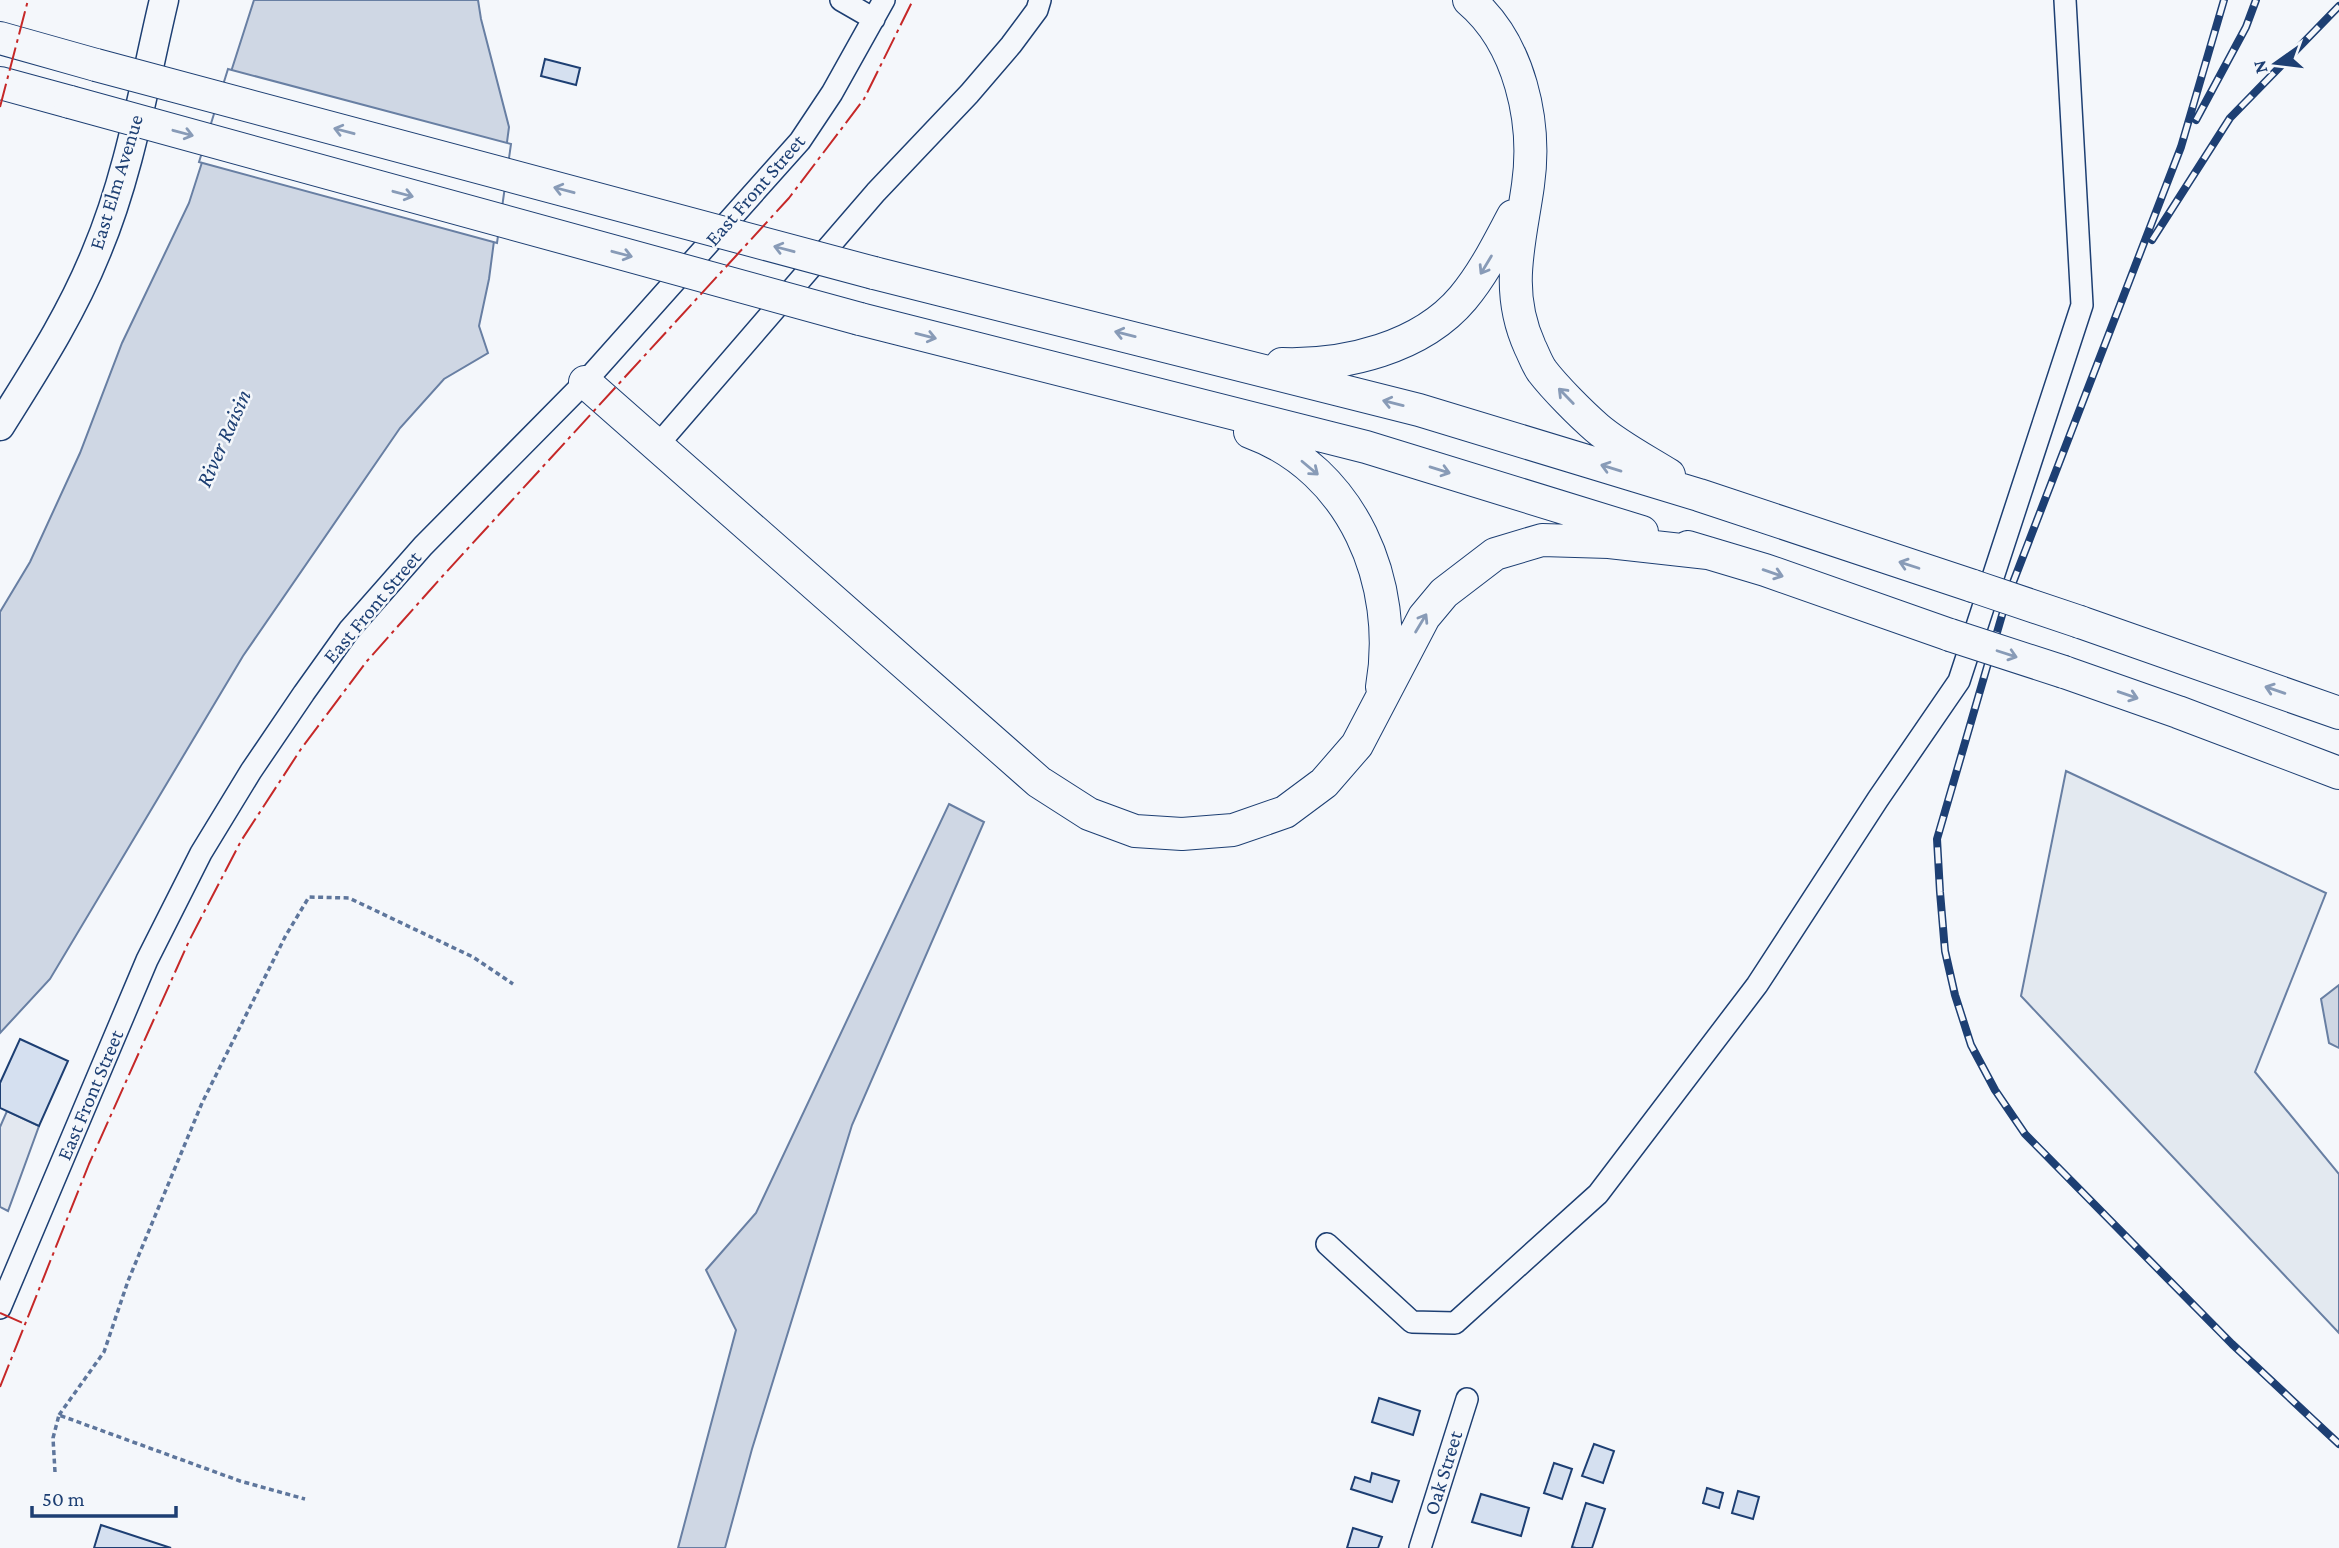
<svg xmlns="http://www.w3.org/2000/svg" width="2339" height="1548" viewBox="0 0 2339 1548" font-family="'Crimson Pro',serif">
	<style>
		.green { fill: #e3e9f0; stroke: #687fa3; stroke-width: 2 }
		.parking { fill: #e3e8f0; stroke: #687fa3; stroke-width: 2 }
		.water { fill: #cfd7e4; stroke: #687fa3; stroke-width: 2 }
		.pier { fill: #f4f7fb; stroke: #687fa3; stroke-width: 2 }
		.building { fill: #d5e0f0; stroke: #1d3f73; stroke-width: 2 }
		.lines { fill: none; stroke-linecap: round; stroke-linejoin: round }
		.minor-casing { stroke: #1d3f73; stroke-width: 24 }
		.major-casing { stroke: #1d3f73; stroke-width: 31 }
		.highway-casing { stroke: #1d3f73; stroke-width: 34 }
		.path { stroke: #5e769c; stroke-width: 3.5; stroke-dasharray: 5 3.5; stroke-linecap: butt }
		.minor { stroke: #f4f7fb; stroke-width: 21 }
		.major { stroke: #f4f7fb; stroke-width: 28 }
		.highway { stroke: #f4f7fb; stroke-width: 32 }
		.rail-casing { stroke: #1d3f73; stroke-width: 8 }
		.rail { stroke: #f4f7fb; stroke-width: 5; stroke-dasharray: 16; stroke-linecap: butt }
		.highway-bridge-casing { stroke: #1d3f73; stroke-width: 34; stroke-linecap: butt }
		.highway-bridge { stroke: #f4f7fb; stroke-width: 32 }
		.power { stroke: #c62828; stroke-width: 2; stroke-dasharray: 24 5 3.5 5; stroke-linecap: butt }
		.oneway { stroke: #889bb7 }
		.labels { text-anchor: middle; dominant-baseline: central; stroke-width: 5; stroke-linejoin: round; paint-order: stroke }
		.street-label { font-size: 21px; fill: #1d3f73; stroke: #f4f7fb }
		.water-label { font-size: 23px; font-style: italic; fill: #1d3f73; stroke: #f4f7fb }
	</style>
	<rect width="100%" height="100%" fill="#f4f7fb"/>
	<path class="green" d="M2066,771L2326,893L2255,1072L2339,1174V1333L2021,996Z"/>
	<path class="parking" d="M7,1111L39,1126L8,1211L0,1207V1127Z"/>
	<path class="water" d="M254,0H478L481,19L509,127L489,279L479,326L488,353L444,379L400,428L243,656L50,979L0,1033V612L30,562L80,453L122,343L189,203Z
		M949,804L984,822L852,1125L752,1449L725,1548H678L736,1330L706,1270L756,1213Z
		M2339,985V1048L2329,1043L2321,999Z"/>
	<path class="pier" d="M228,69L511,144L497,243L199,162Z"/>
	<path class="building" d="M545,59L580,68L576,85L541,76Z
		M20,1039L68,1061L39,1126L0,1108V1083Z
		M1379,1398L1420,1411L1413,1435L1372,1422Z
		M1594,1444L1614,1451L1603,1483L1582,1476Z
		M1554,1463L1572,1469L1562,1499L1544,1493Z
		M1372,1473L1399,1481L1392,1502L1351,1489L1355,1477L1370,1482Z
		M1707,1488L1723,1493L1719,1508L1703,1503Z
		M1738,1491L1759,1497L1753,1519L1732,1513Z
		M1481,1494L1529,1508L1521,1536L1472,1522Z
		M1586,1503L1605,1509L1592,1548H1576L1572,1547Z
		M101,1525L171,1548H94Z
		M1353,1528L1382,1537L1378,1548H1347Z"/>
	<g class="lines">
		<defs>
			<path id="minor" d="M841,0L874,19
				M656,447L876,192L969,94L1011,45L1037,10L1040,0
				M1327,1244L1412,1322L1455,1323L1598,1194L1757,985L1878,799L1959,681L2082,305L2065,0
				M0,1308L147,960L201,853L251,771L304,693L349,630L423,546L585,382L800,141L832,93L884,0
				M1420,1548L1467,1399"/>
			<path id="major" d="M0,426C35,370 71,315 96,253C130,173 144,84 164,0"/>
			<path id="highway" d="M1469,0C1520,43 1537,122 1528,185C1520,243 1504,290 1530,347C1534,355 1537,364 1542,371C1555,388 1581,414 1597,428C1618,446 1645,460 1669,475
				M0,38L96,65
				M0,83L70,102
				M874,273L1419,410L1699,495L1973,586
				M860,319L1366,447L1642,532
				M1282,364C1345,366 1421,348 1463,298C1484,273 1498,244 1513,216
				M585,382L1039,782L1089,814L1135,831L1182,834L1233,830L1285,812L1324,783L1357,745L1424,617L1444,593L1495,554L1542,540L1609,542L1708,553
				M1250,432C1353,470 1400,583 1382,687
				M1688,547L1765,570L1950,635
				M2080,622L2339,713
				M2064,672L2178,712L2339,773"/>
		</defs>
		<use href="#minor" class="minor-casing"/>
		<use href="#major" class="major-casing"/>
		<use href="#highway" class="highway-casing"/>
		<path class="path" d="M59,1415L104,1352L128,1281L202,1103L286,935L309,897L349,898L473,957L513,984
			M55,1472L53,1438L59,1415L240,1481L305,1499"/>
		<use href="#minor" class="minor"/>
		<use href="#major" class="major"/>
		<use href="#highway" class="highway"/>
		<defs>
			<path id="rail" d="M2224,0L2181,147L2007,598L1937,839L1940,892L1945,951L1955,995L1971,1045L1995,1090L2025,1134L2232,1344L2339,1444
				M2196,120L2246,27L2256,0
				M2152,240L2230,118L2339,6"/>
		</defs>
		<use href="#rail" class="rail-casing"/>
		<use href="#rail" class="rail"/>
		<defs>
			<path id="highway-bridge" d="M96,65L874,273
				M70,102L860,319
				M1973,586L2080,622
				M1950,635L2064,672"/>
		</defs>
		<use href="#highway-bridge" class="highway-bridge-casing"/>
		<use href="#highway-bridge" class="highway-bridge"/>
		<path class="power" d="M0,107L28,0
			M0,1313L25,1324
			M0,1387L89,1164L189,941L241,841L301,749L367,661L439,580L789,198L864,99L913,0"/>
	</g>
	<defs><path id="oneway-shaft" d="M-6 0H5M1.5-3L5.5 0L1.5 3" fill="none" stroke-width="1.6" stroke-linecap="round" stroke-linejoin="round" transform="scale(1.75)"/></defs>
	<g class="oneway">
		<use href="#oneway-shaft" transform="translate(344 131) rotate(-165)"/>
		<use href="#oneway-shaft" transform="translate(183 133) rotate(15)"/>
		<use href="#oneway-shaft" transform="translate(564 190) rotate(-165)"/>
		<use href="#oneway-shaft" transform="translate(403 194) rotate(15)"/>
		<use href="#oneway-shaft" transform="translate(784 249) rotate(-165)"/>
		<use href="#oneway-shaft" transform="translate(622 254) rotate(15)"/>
		<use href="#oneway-shaft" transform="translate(1486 265) rotate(121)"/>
		<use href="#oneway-shaft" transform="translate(1125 334) rotate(-166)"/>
		<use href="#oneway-shaft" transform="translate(926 336) rotate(14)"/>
		<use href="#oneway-shaft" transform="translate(1566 396) rotate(-134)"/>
		<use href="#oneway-shaft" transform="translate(1393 403) rotate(-166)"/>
		<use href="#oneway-shaft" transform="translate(1310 468) rotate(40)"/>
		<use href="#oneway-shaft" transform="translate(1611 468) rotate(-163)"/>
		<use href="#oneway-shaft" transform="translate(1440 470) rotate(17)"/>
		<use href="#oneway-shaft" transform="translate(1909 565) rotate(-162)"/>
		<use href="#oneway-shaft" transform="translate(1773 573) rotate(19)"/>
		<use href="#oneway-shaft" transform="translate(1421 623) rotate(-59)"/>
		<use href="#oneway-shaft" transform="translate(2007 654) rotate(18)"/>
		<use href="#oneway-shaft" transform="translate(2275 690) rotate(-161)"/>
		<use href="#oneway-shaft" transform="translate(2128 695) rotate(19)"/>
	</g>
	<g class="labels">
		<g class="street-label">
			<text transform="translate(116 182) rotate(-73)">East Elm Avenue</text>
			<text transform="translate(755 190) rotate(-49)">East Front Street</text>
			<text transform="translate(372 607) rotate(-50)">East Front Street</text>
			<text transform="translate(90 1095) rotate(-67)">East Front Street</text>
			<text transform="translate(1443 1473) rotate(-73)">Oak Street</text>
		</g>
		<g class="water-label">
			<text transform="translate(223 438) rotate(-66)">River Raisin</text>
		</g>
	</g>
	<g transform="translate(2276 63) rotate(256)" stroke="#f4f7fb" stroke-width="5" paint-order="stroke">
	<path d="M0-5L12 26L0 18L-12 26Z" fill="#1d3f73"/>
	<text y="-10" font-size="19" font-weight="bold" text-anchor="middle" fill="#1d3f73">N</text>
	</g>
	<path d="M32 1506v10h144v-10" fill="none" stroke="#1d3f73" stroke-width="3.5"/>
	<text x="42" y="1506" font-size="21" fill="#1d3f73" stroke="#f4f7fb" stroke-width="5" paint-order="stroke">50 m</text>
</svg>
